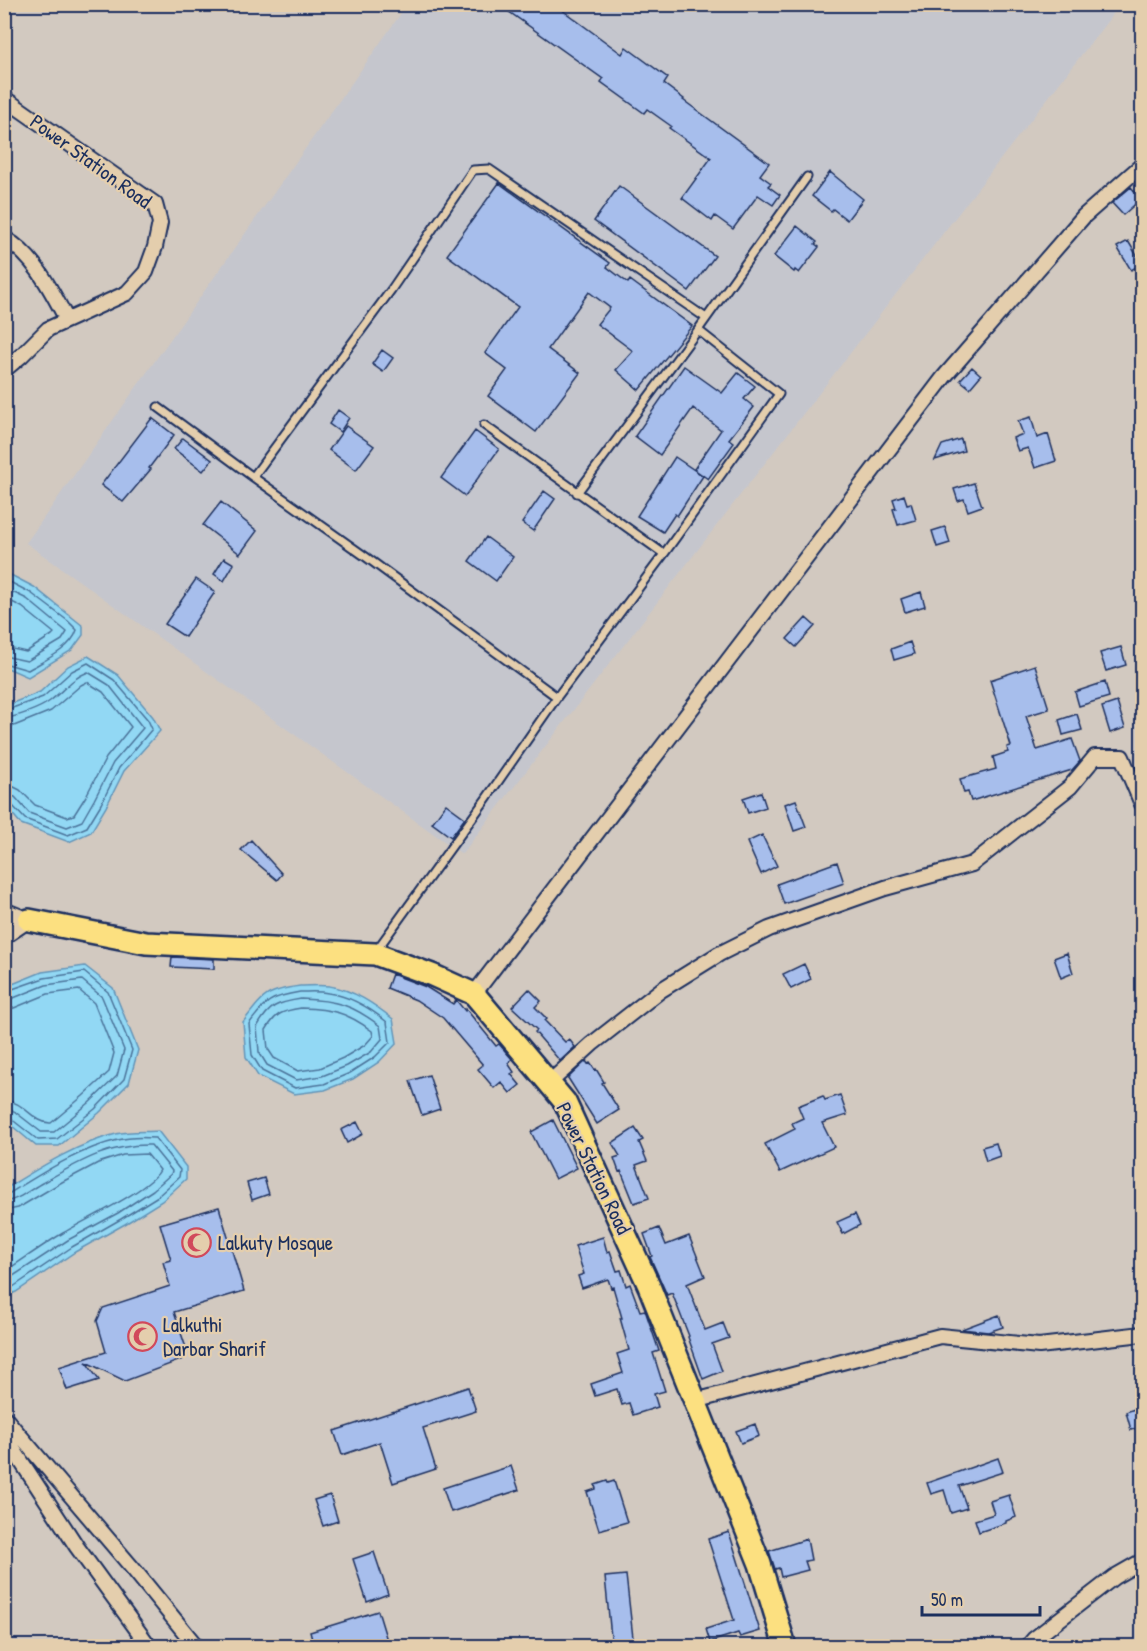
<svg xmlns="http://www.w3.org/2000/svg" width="1147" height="1651" viewBox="0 0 1147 1651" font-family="'Patrick Hand',sans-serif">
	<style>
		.built { fill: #c5c6cd }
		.water { fill: #92d8f4; stroke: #6294b8; stroke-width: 1.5 }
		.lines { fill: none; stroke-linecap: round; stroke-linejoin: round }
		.shore { stroke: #4b739a; stroke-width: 1.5 }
		.building { fill: #a7beec; stroke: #1b2f5e; stroke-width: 1.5 }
		.lane-casing { stroke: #1b2f5e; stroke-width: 11 }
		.street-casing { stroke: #1b2f5e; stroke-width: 18 }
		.primary-casing { stroke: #1b2f5e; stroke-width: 26 }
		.lane { stroke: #e4cead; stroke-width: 7 }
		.street { stroke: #e4cead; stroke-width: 14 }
		.primary { stroke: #fce080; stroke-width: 21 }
		.labels { text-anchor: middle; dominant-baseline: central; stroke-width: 4.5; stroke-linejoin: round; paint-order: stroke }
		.street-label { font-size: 21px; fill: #1b2f5e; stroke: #e4cead }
		.poi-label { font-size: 21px; fill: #1b2f5e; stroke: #e4cead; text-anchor: start }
	</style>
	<rect width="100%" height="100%" fill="#d2c9c0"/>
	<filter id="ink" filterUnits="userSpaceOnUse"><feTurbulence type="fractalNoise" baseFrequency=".0167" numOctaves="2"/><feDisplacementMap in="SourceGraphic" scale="12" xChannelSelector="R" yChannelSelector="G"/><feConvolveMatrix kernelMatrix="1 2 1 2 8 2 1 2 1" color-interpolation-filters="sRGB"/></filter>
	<g filter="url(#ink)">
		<path class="built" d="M407,5H1120L462,854L26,543Z"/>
		<path class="water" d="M5,572L34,587L83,626V635L72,650L28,677L5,667Z
			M88,656L118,675L153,717L160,731L124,771L106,807L91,832L69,842L21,824L5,805V706L40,692L68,666Z
			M85,966L113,988L138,1050L129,1083L99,1113L59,1146H36L5,1120V987L42,972Z
			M300,986C309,986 320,985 329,986C354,990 374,1004 393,1019L397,1043L379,1062L353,1079L325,1090L294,1094L258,1076L246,1057L243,1022C264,995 265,991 300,986Z
			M158,1131L186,1167V1179L162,1201L125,1224L75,1252L16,1292L5,1297V1189C39,1168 76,1144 116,1134C129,1131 145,1132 158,1131Z"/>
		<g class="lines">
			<path class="shore" d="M4,579L31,593L68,621L77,630C71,649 45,660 28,670L4,663
				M4,588L27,599L67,632L62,640L27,661L4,656
				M4,598L22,607L54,633L52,635L26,652L4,647
				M4,711L43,697L72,671L88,663L114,680L148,720L152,729L119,768L101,804L87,827L68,835L25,819L11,804L4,802
				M4,718C15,718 41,708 50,701C63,691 72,678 88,672L109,685L143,728L113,763L94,800L82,821L67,827L29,813L15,797L4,794
				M4,727L14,726L51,711L81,685L87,682L103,692L131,727L106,758L86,796L74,815L67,817L35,805L20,790L12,786L4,785
				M4,992L44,978L84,972L108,992L132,1050L124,1079L95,1109L57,1139L38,1140L10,1118L4,1116
				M300,992C309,992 319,991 328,993C351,996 370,1008 387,1022L390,1042L375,1057L350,1073L324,1084L295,1088L262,1071L252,1055L249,1024C267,1000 270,997 300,992Z
				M301,999C336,1000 353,1005 380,1026L382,1039L371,1052L347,1066L322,1076L296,1080L267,1065L259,1052L257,1027C270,1005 276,1003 301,999Z
				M4,1000L11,999L46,985L82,980L102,997L124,1050L117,1076L89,1103L54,1132H41L14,1111L4,1109
				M301,1008C331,1009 347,1012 372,1031L373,1036L365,1045L343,1058L320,1068L298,1071L274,1058L268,1049L266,1030C276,1013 282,1011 301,1008Z
				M4,1009L14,1008L48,994L79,990L94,1003L114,1053L109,1072L83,1096L51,1123C34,1124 24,1101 4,1100
				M4,1194L10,1193C42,1173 81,1148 118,1140C129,1137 143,1137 155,1138L180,1170L179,1177L158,1196L121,1219L72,1247L13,1287L4,1290
				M4,1202C17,1201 31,1189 42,1183C79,1162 108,1144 151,1145L172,1171L171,1174L153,1190L118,1213L68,1240L4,1282
				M4,1211L18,1208L62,1182L98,1163L123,1155L147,1154L160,1170C151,1189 84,1220 63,1233C43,1245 24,1259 4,1272"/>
		</g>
		<path class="building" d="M498,4H554L622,54L626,47L668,78L664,84L684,99L683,100L769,163L760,175L771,183L768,186L780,195L773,205L758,195L733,229L715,216L712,221L682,198L711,158L669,128L671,126L647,109L644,113L601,82L603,79Z
			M830,172L863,199L847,220L833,209L831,211L812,196Z
			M499,183L610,263L607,267L628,283L630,280L692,326L639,390L616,370L633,351L597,324L610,308L589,292L548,349L580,373L536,432L488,396L507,370L485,353L518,307L447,255Z
			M619,186L715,256L689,291L594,221Z
			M1131,187L1141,199L1123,215L1112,203Z
			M797,226L817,242L815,244L819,247L799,273L795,270L794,272L774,256Z
			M1128,241L1142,264L1131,270L1117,247Z
			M382,350L393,358L383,372L372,364Z
			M684,366L722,393L738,373L755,386L744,399L754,407L729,439L734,443L708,479L694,469L721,430L693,408L660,455L635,436Z
			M972,367L981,375L970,388L960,380Z
			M338,410L349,418L340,432L329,424Z
			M1031,417L1037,438L1048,434L1056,461L1035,468L1028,448L1018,451L1013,438L1023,434L1018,421Z
			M152,418L174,435L149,468L151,469L123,502L101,485Z
			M346,426L374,446L356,470L329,450Z
			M475,431L499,449L465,496L441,478Z
			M183,438L212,460L203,471L174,449Z
			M961,439L964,451L935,460L942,445Z
			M675,457L703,476L677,516L675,514L663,532L637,516Z
			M974,483L982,506L968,511L964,499L958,501L954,489Z
			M544,491L555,499L533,531L522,523Z
			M904,495L907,504L911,503L916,520L898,525L893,509L896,508L893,499Z
			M221,502L257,531L240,554L203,525Z
			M945,527L950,543L937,547L932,531Z
			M486,537L513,557L496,581L469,561Z
			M224,558L234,564L224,581L214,574Z
			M196,579L215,592L185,637L165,624Z
			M921,592L925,606L905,612L901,599Z
			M806,618L815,626L796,647L787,639Z
			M910,642L914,654L894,660L891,649Z
			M1121,647L1126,665L1106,671L1100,653Z
			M1035,665L1049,709L1026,716L1037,750L1072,739L1080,761L1072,770L971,801L968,792L964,793L960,779L996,769L993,757L1008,752L1007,747L1011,746L990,680Z
			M1105,682L1109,697L1079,706L1075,692Z
			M1117,702L1125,728L1110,733L1102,707Z
			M1077,714L1082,730L1063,735L1059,720Z
			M761,792L766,807L748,813L743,798Z
			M796,800L806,827L794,831L785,804Z
			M446,804L465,818L451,837L432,823Z
			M762,835L777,866L761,874L747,842Z
			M251,840L282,874L277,880L241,850Z
			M837,862L844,883L784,904L777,884Z
			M1067,953L1073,973L1061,978L1054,958Z
			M172,957L214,959V969L171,967Z
			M804,964L811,979L791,989L783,974Z
			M392,974L426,987L453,1004L456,1000L465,1011L466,1009L496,1046L499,1044L512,1059L508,1063L514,1072L511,1074L520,1085L510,1093L501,1082L494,1088L478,1069L483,1065L443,1018L416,1000L387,988Z
			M529,989L541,1001L535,1007L547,1019L545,1021L565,1042L569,1039L575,1047L560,1061L535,1032L537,1030L512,1007Z
			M586,1061L588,1064L590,1063L595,1070L596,1069L604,1082L602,1083L619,1110L597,1124L568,1078Z
			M429,1075L440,1109L422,1115L410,1081Z
			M840,1095L847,1115L822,1123L834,1147L780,1172L765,1144L795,1129L792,1123L803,1118L798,1106L823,1096L825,1100Z
			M553,1120L577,1168L555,1179L531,1132Z
			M357,1122L363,1134L347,1143L341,1130Z
			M635,1128L643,1140L639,1142L647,1161L636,1165L649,1198L634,1203L621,1171L619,1172L614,1158L620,1156L612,1143Z
			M996,1143L1000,1156L986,1161L982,1147Z
			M264,1178L269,1194L252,1200L247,1183Z
			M219,1207L244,1291L174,1312L187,1351L181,1360L125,1381L86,1362L99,1380L67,1390L59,1367L106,1352L97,1321L103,1308L170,1286L163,1262L171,1260L160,1224Z
			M855,1214L860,1225L843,1234L837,1222Z
			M659,1228L666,1245L689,1236L705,1276L687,1284L705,1330L723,1323L729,1338L712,1344L722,1371L703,1379L688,1337L689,1336L672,1293L667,1295L650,1257L652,1256L644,1234Z
			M603,1237L607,1252L610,1251L617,1271L621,1270L626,1286L630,1284L640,1311L645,1310L659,1351L653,1353L665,1391L654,1394L658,1407L633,1415L629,1403L622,1405L617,1389L595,1396L591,1384L623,1373L617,1354L629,1350L620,1318H622L613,1287L611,1288L608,1279L582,1288L578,1276L584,1274L575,1246Z
			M999,1315L1003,1327L988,1332L962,1329Z
			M468,1387L476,1411L423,1428L436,1469L393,1483L380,1442L342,1455L334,1431Z
			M1140,1407L1143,1415V1426L1131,1430L1126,1412Z
			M755,1424L759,1436L741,1443L736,1431Z
			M998,1458L1003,1472L959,1486L967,1508L951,1513L944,1490L931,1494L927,1483Z
			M511,1466L519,1490L451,1512L443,1488Z
			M607,1481L608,1483L614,1481L627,1522L599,1530L587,1492L596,1489L595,1485Z
			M330,1495L338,1521L323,1526L314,1500Z
			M1009,1495L1016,1517L1006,1521V1523L979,1532L975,1520L994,1514L990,1501Z
			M729,1532L760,1631L740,1637L738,1633L710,1642L706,1629L734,1620L708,1539Z
			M807,1539L811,1560L805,1561L808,1570L781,1577L779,1568L775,1569L769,1551Z
			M374,1552L388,1594L367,1602L353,1559Z
			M626,1575L634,1647H612L605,1577Z
			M378,1611L389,1647H314L310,1632Z"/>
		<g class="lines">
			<defs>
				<path id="lane" d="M158,407L253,477
					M484,425L664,554
					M577,493L698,330
					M557,697L366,557L253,477L391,290L473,170L489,169L706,318
					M376,951L486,799L557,697L664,554L779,394L698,330L807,177"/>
				<path id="street" d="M4,98L155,204L160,223L155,247L146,272L127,293L48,329L22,355L4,370
					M4,238C35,256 51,290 67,320
					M4,910L29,920
					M4,937L29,920
					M474,994L944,377L1084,216L1142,165
					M549,1083L592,1044L661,990L719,954L769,929L885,888L972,864L1070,787L1095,757H1122L1142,804
					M695,1401L940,1336L1039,1346L1142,1334
					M4,1417L135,1571L196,1646
					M4,1435L77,1547L149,1646
					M1028,1646L1034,1639L1114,1577L1142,1561"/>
				<path id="primary" d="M29,920L146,943L375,954L432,975L474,994L565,1102L649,1286L760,1564L785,1646"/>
			</defs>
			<use href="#lane" class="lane-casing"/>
			<use href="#street" class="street-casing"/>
			<use href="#primary" class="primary-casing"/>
			<use href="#lane" class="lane"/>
			<use href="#street" class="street"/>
			<use href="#primary" class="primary"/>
		</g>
	</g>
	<defs>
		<symbol id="mosque-ring" viewBox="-11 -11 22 22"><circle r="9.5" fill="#e4cead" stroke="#d1495b" stroke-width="1.5"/><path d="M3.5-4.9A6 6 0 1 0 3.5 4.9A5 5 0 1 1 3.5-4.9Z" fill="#d1495b"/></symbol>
	</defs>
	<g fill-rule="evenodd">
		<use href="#mosque-ring" x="180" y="1226" width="33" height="33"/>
		<use href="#mosque-ring" x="126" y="1320" width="33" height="33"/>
	</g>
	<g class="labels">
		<g class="street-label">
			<text transform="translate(91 161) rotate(36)">Power Station Road</text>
			<text transform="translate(594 1168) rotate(64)">Power Station Road</text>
		</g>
		<g class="poi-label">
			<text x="218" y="1242">Lalkuty Mosque</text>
			<text x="163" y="1324">Lalkuthi<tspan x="163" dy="24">Darbar Sharif</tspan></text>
		</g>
	</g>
	<rect width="1147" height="1651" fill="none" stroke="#e4cead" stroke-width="24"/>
	<rect x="12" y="12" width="1123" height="1627" fill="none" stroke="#1b2f5e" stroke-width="2" filter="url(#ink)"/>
	<path d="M922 1606v9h118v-9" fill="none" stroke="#1b2f5e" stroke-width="3"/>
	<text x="931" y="1606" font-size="18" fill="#1b2f5e" stroke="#e4cead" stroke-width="4.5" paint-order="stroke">50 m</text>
</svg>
